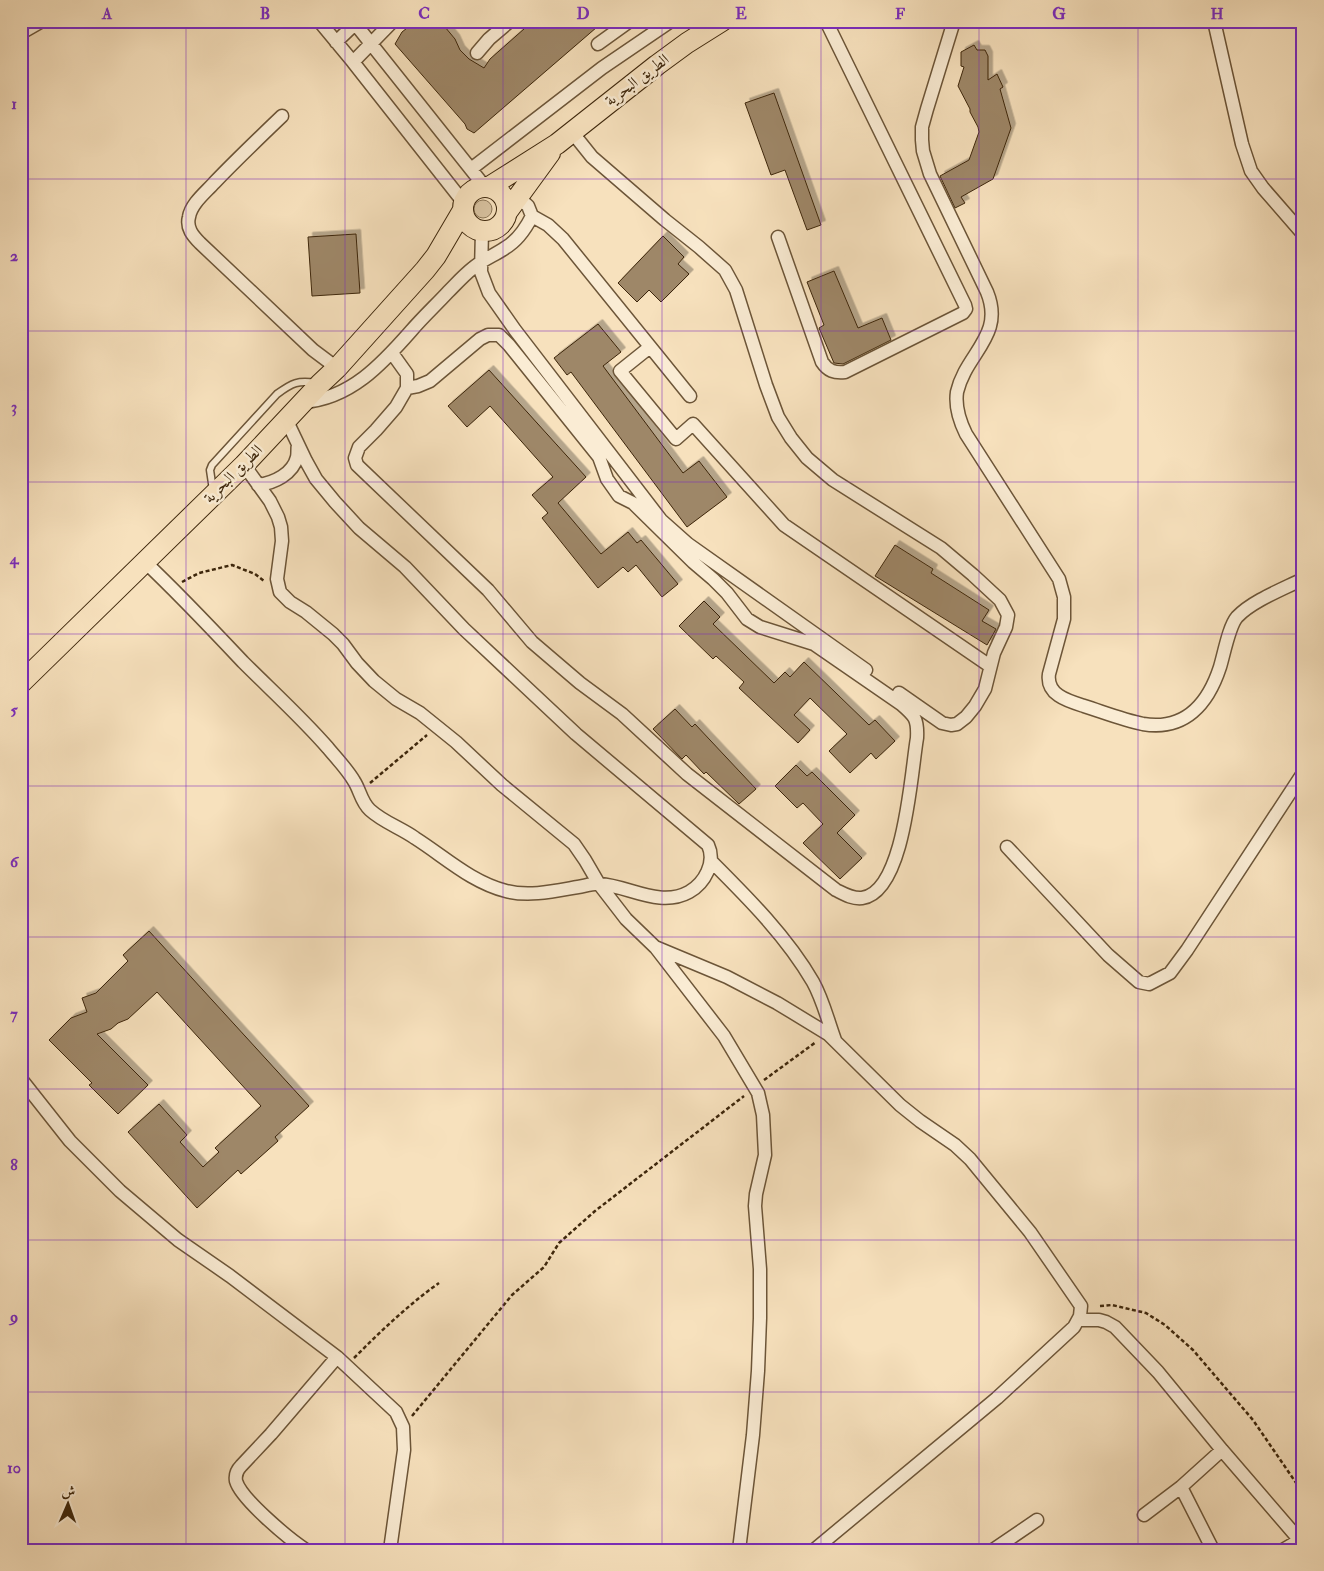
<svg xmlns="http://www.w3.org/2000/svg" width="1324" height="1571" viewBox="0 0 1324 1571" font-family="'IM FELL Double Pica',Amiri,serif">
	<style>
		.green { fill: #d7c19f; stroke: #8a7455 }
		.building { fill: #9e8768; stroke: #3d260b; filter: url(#shadow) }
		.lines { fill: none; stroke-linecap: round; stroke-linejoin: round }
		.lane-casing { stroke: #6c5538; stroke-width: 9 }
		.street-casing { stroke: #6c5538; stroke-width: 15 }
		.primary-casing { stroke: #3d260b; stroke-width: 22 }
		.path { stroke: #3d260b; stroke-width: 2.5; stroke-dasharray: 4 2.5; stroke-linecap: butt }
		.lane { stroke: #faecd4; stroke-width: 6 }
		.street { stroke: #faecd4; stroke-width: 12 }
		.primary { stroke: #f7e1bd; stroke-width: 20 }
		.grid { fill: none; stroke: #7b2cbf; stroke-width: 1; stroke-opacity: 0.55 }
		.labels { text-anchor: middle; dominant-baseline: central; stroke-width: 5; stroke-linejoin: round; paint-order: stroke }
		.street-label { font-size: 16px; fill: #3d260b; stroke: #faecd4 }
		.neatline { fill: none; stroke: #7b2cbf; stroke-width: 2 }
		.grid-label { font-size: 16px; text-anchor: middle; font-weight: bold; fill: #7b2cbf }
	</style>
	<defs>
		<filter id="shadow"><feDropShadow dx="4.5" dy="-4.5" stdDeviation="0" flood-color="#0004"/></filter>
	</defs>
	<rect width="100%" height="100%" fill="#f7e1bd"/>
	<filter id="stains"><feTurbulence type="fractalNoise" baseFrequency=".004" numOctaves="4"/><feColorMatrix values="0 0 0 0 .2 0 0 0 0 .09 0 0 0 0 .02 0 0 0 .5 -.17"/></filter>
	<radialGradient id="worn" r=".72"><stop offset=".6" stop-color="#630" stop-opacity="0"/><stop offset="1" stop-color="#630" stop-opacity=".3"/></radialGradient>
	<path class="green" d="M474 209a9 9 0 1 1 18 0a9 9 0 1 1-18 0Z"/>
	<path class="building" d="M416,21H440L455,39L460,50L469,59L484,68L490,59L533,21H604L474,133L467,129L465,124L395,44L402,32Z
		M974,45L977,50H985L988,56V80L997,74L1003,87L1000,89L1011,128L993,179L961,197L965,203L955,208L940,176L969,160L979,132L978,127L970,112V109L958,86L964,67L961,66V52Z
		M774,93L821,225L807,230L785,170L771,175L745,103Z
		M356,234L360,293L312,296L308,237Z
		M663,236L684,257L678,264L689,274L661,302L649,290L637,302L618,283Z
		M834,271L858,328L882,318L891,340L843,364L834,363L819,328L824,325L807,282Z
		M598,324L621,352L603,366L683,473L699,461L727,497L687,527L571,372L567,375L554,358Z
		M489,370L586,477L558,503L601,554L628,532L637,543L641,540L678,584L662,597L636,565L628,572L623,567L598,588L542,518L548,513L532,495L553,477L490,406L467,427L448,406Z
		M895,545L933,569L931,573L989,610L982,621L996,629L987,645L875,576Z
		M704,601L720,617L713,624L774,683L785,672L790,677L804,662L869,725L875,720L895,741L876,759L871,753L850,773L829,751L847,734L810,698L794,715L810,730L798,743L739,688L744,682L716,656L713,659L679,626Z
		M675,709L692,727L695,724L756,789L739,804L706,772L704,774L686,755L682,759L653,729Z
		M796,765L807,776L812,772L855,815L837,833L862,858L840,879L803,843L823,824L803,803L797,808L775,786Z
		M149,931L309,1106L275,1137L278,1141L241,1174L238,1170L197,1208L128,1132L159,1104L187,1135L180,1142L203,1167L219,1152L215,1148L261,1106L157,992L128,1019L118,1023L111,1029L97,1034L148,1085L118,1114L89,1085L92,1083L49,1040L71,1018L87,1012L82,998L96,993L128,961L123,955Z"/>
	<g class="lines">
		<defs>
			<path id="lane" d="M213,490L210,470L212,465L277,394C292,383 298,380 316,383"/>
			<path id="street" d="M319,21L353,62L464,203
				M353,21L485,187
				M954,21L927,109L922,127V140L923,151L930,174L987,292C1005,336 966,353 957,392C955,406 960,422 966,434L1059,579L1064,597V619L1049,674C1046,695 1068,701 1084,706C1103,712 1123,720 1143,724C1185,731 1208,704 1220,667C1224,654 1229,626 1237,617C1252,601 1283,589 1303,579
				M1214,21L1242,144L1251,171L1263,188L1303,234
				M21,33L42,21
				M336,42L358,21
				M598,44L630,21
				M477,53L489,39L510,21
				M353,62L393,21
				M282,116C259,138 236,160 214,183C205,193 191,204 189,217C186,228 193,236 200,243L313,350L337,368
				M572,132L592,157L665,220L699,247L725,270L736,290L766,385L778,417L791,438L807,458L833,480L941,548L973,575L1000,600L1008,615L1006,627L994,653L985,689L975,706L966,717L957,724L951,725L942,723L899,693
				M471,169L602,68L671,21
				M532,216L548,225L563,239L690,396
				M482,231L481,272L489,293L515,330L661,520L688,544L866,670
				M778,237L822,362C828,371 834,373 845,372L963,313L966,309L965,305L826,21
				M650,347L620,371L676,439L693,424L784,525L990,666
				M392,353L407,374V388L396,407L376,430L359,447L355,458L357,465L488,590L532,642L580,683L622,714L687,774L836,890C844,894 852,899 862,898C905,892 911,772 917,738C918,719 915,716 901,704L814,644L760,627L747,619L727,593L713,579L693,562L633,503L619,496L607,479L599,457L509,345L499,335H488L480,339L430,381L418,386L407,388
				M303,402C350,399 382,364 411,331C423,317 436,305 448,292C456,284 464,275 473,268C482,260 495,255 505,248C517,241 526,228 532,216L528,206L518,197
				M244,465L270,501L278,517L281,527L282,541L277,579L280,592L290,602L306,612L333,634L343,644L357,663L374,681L396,699L420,713L456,742L502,785L574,844L585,860L599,884L626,919L655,947L727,977L777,1003L828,1034L900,1105L920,1121L955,1145L970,1159L1030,1232L1081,1306L1080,1316L1074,1327L997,1398L814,1550
				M258,485C274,483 293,474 297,457C298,453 297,449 298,445
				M145,562C179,594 211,628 243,662C271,690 302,718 328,748C337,759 347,769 354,781C360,790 361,802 370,810C383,822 401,828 415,838C445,857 471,882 506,891C529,897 555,891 578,887C585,886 593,883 600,884C629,886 660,908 689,892C705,883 716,862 708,845L576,734L464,629L405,567L359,528L335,502L316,479L306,461L286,419
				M1007,847L1108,955L1139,982L1149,984L1170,973L1187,950L1303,773
				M711,861C748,898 787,937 813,982C823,1000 828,1021 835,1040
				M656,948L724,1036L758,1093L763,1115L765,1155L756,1194L755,1206L760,1269V1318L758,1371L753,1435L739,1550
				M21,1079L70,1141L120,1191L178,1240L230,1276L337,1357L396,1412L403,1427L404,1450L390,1550
				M1078,1320H1099L1106,1322L1115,1327L1158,1372L1222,1450L1303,1544
				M1181,1487L1213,1550
				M1144,1515L1181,1487L1222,1450
				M306,1550C289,1539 241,1499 236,1481C235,1475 237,1470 241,1466L271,1434L337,1357
				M993,1550L1037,1520
				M1283,1550L1300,1540"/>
			<path id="primary" d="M463 209a22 22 0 1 1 44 0a22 22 0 1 1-44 0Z
				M489,187L557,144L657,65L687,43L722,21
				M507,212L550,153
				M21,683L244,465L320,384L337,368L425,270L436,256L463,210"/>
		</defs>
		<use href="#lane" class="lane-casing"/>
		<use href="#street" class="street-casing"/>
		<use href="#primary" class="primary-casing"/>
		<path class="path" d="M182,582L199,573L232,565L255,574L264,581
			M370,783L427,735
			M764,1080L816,1042
			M1100,1306L1112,1305L1146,1313L1165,1325L1193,1350L1253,1420L1303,1493
			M354,1358C381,1331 408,1305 439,1283
			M412,1416L512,1295L544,1267L559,1243L595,1211L744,1096"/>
		<use href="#lane" class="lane"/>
		<use href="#street" class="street"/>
		<use href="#primary" class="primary"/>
	</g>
	<path class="grid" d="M186,21V1550M345,21V1550M503,21V1550M662,21V1550M821,21V1550M979,21V1550M1138,21V1550M21,179H1303M21,331H1303M21,482H1303M21,634H1303M21,786H1303M21,937H1303M21,1089H1303M21,1240H1303M21,1392H1303"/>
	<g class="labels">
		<g class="street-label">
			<text transform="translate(637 80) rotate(-37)">الطريق البحرية</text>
			<text transform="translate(233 474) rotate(-45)">الطريق البحرية</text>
		</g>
	</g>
	<rect width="1324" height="1571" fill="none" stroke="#f7e1bd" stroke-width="55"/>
	<g transform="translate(68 1504) rotate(2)" stroke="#faecd4" stroke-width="4" paint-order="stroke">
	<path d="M0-4L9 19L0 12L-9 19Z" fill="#3d260b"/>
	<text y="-8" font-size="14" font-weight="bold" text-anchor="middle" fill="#3d260b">ش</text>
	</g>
	<rect x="28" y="28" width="1268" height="1516" class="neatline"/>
	<g class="grid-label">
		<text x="107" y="19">A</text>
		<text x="265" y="19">B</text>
		<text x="424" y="19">C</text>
		<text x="583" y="19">D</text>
		<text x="741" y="19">E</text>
		<text x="900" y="19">F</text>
		<text x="1059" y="19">G</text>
		<text x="1217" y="19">H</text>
		<text x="14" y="109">1</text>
		<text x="14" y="261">2</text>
		<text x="14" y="412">3</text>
		<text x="14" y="564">4</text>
		<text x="14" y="715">5</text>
		<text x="14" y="867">6</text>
		<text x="14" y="1019">7</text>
		<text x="14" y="1170">8</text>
		<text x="14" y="1322">9</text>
		<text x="14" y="1473">10</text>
	</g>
	<rect width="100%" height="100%" filter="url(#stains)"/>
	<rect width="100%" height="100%" fill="url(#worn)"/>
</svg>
